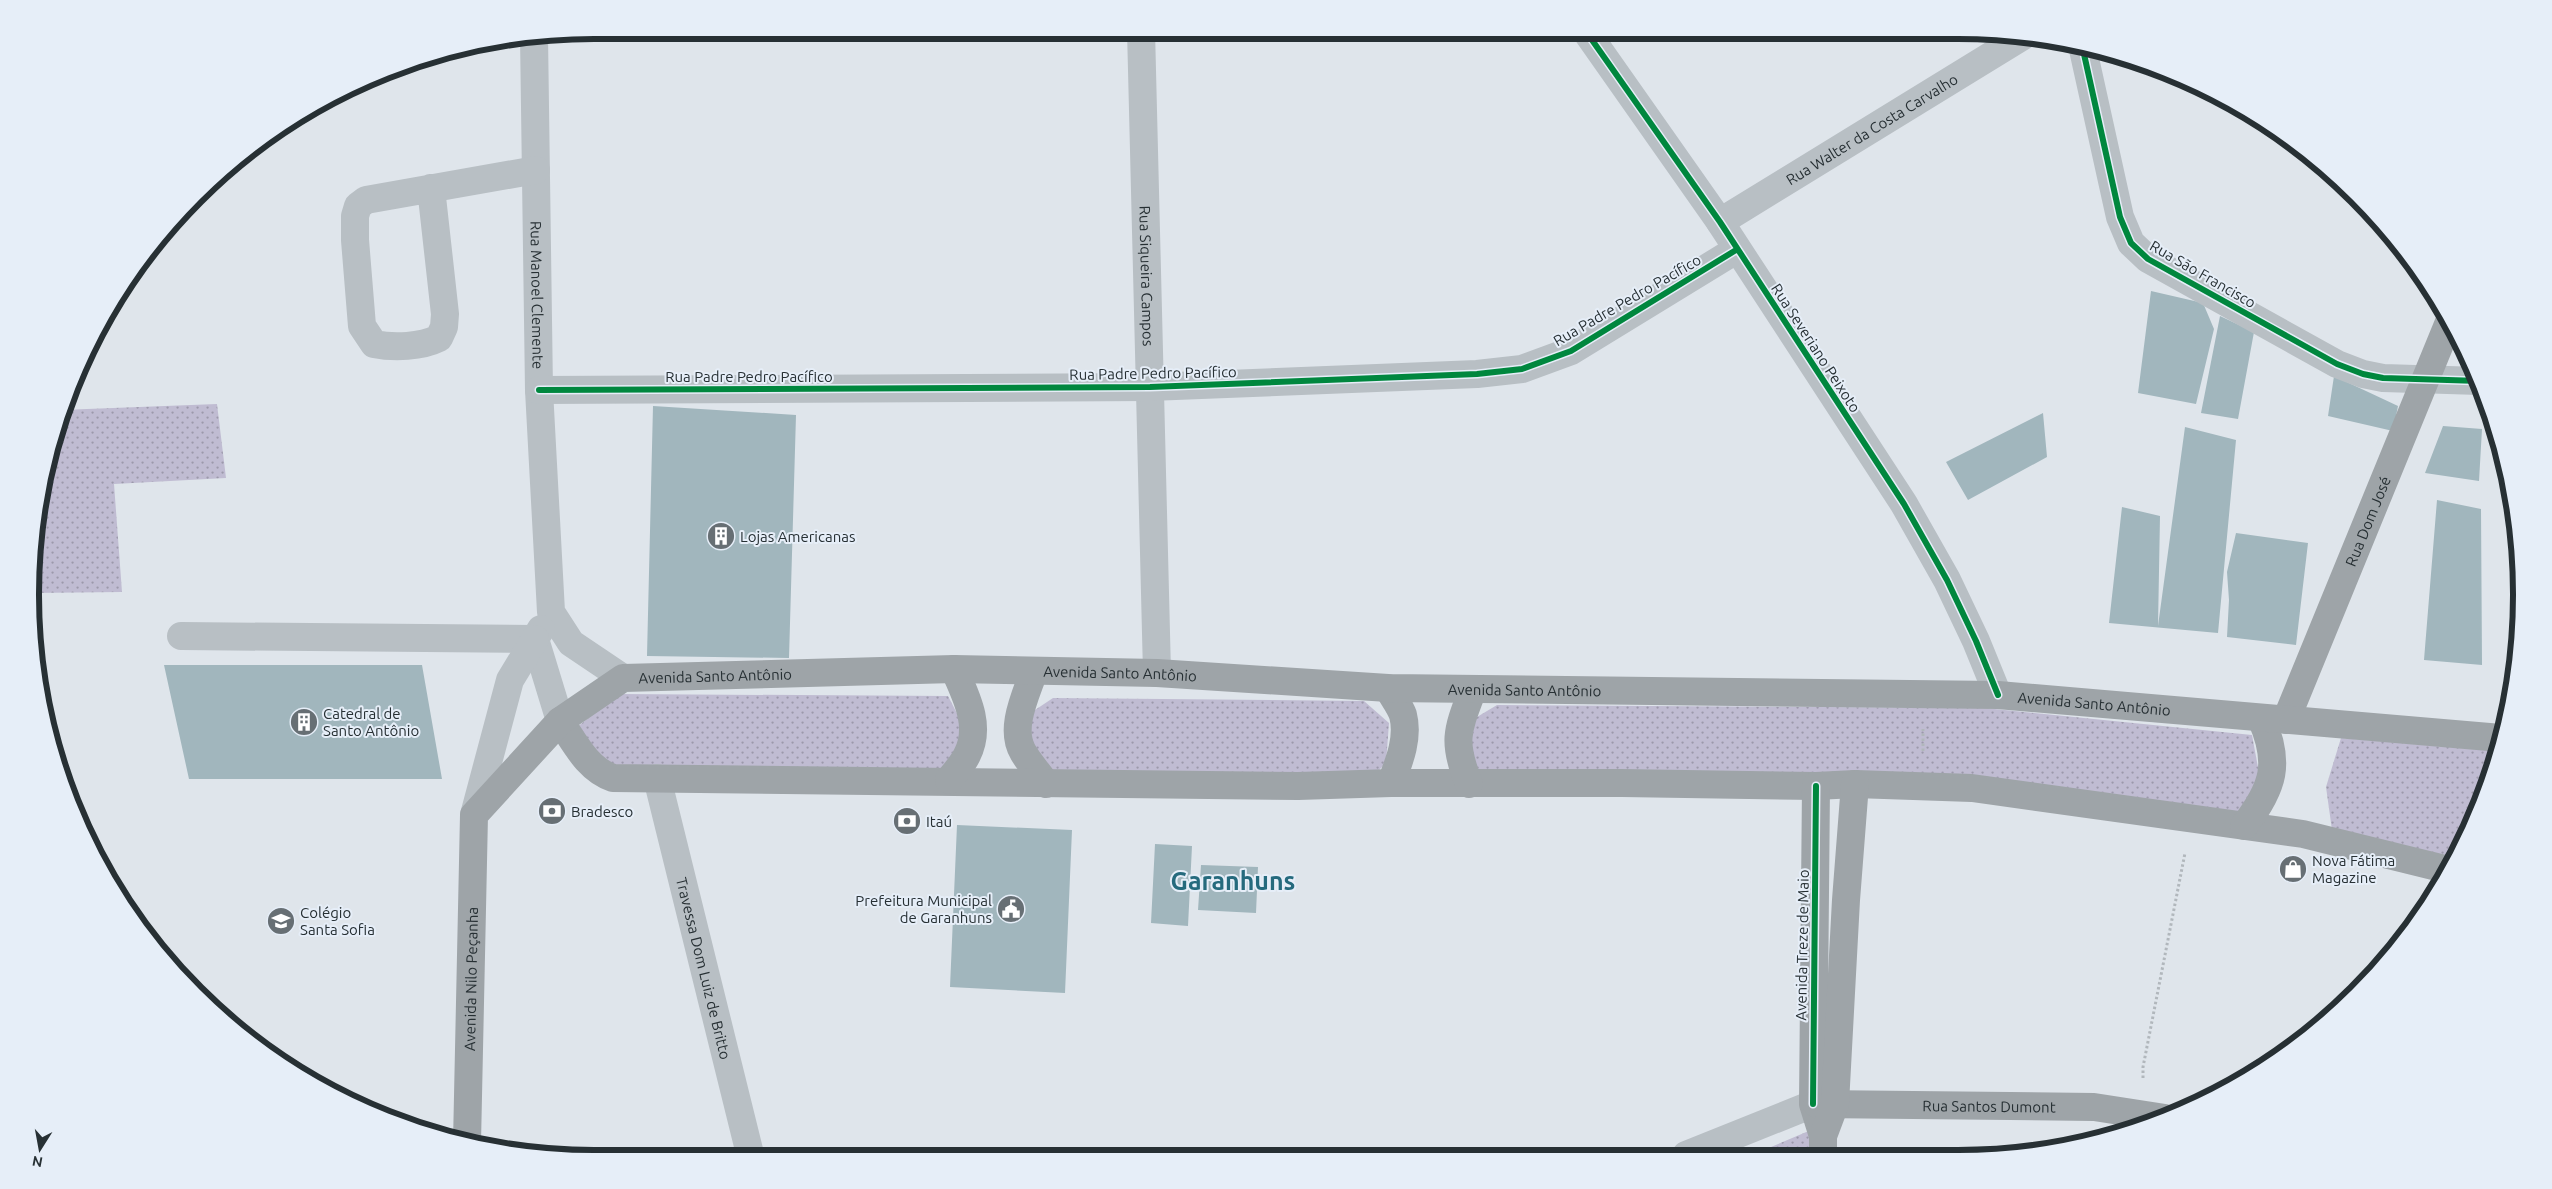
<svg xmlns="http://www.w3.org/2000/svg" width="2552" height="1189" viewBox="0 0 2552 1189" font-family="Ubuntu,sans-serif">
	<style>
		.park { fill: url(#park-dots) }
		.building { fill: #a1b6bd }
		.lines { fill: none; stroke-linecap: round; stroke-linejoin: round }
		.path { stroke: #b1b7bc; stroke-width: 3; stroke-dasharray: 2.5 2.5; stroke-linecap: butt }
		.minor { stroke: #b8bfc4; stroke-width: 28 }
		.major { stroke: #9ea4a8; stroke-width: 28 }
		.cycleway-casing { stroke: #e6eef8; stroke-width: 9 }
		.cycleway { stroke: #00873e; stroke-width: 6 }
		.labels { text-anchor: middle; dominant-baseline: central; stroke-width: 4; stroke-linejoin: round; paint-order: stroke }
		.street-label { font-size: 15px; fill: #273034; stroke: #e6eef8 }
		.poi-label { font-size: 15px; fill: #273034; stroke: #e6eef8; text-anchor: start }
		.town-label { font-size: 25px; font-weight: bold; fill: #256a7d; stroke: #e6eef8 }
		.rim { fill: none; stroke: #273034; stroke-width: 6 }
	</style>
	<defs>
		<pattern id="park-dots" width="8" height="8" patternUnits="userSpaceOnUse" patternTransform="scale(1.25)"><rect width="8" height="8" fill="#c0bcd2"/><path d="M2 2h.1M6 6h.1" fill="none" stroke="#9c99ab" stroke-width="1.8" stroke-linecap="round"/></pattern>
	</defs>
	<rect width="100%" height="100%" fill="#dfe5eb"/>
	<path class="park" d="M217,404L226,478L114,484L122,592L30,593L41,485L61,410Z
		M618,694L948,696L964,727L958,759L938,772L607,768L576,728Z
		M1053,698L1364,701L1389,723L1386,763L1375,774L1048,773L1028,745L1029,714Z
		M1497,705L1985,708L2252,735L2262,789L2242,816L1475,772L1461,748L1472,720Z
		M2341,738L2497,751L2479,810L2451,860L2332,830L2326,787Z
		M1811,1130V1155H1752Z"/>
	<path class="building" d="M2151,291L2203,303L2214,329L2196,404L2138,393Z
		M2220,316L2254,332L2238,419L2201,413Z
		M2334,376L2398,406L2393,431L2328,416Z
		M653,406L796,415L789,658L647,656Z
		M2043,413L2047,457L1968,500L1946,462Z
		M2443,426L2482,429L2479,481L2425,473Z
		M2185,427L2236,440L2218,633L2109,623L2122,507L2160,516L2158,626Z
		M2437,500L2481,509L2482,665L2424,660Z
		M2236,533L2308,543L2296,645L2227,637L2229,600L2227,572Z
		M164,665H422L442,779H189Z
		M957,825L1072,830L1065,993L950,987Z
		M1155,844L1192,846L1188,926L1151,923Z
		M1201,865L1258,867L1256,913L1198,910Z"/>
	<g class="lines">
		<path class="path" d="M1923,751V729
			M2143,1078V1067L2185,853"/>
		<g class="minor">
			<path id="s1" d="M1141,30L1157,673"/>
			<path d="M1585,30L1720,222L1904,504L1947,580L1976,641L1998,695"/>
			<path id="s2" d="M534,36L539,390L551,612L571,643L623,678"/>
			<path d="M2082,45L2120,217L2131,243L2148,259L2337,364L2363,374L2383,378L2480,381"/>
			<path d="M431,188L445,314L444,327L439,338C421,347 394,348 374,344L362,326L355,240V216L358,206L366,200L536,170"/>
			<path id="s3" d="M1720,222L2023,36"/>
			<path d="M539,390L1150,387L1477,374L1522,369L1571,351L1736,250"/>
			<path d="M541,629L535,639L560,721"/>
			<path d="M181,636L535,639"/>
			<path id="s4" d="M657,778L751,1158"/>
			<path d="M474,815L510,680L535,639"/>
			<path d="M1686,1155L1813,1104"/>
		</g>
		<g class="major">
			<path d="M1034,671C1026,695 1009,728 1023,752C1029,763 1039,773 1046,784"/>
			<path d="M1388,688C1392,696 1400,706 1403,715C1409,738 1399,762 1391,783"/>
			<path id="s5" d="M2286,720L2449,322"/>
			<path d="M560,721C575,743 587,769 613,778L1298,786L1391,783H1622L1816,786L1855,784L1972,788L2303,834L2445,869"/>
			<path d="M949,780C955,772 963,764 967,755C982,726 966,696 954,669"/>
			<path d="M1469,784C1452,741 1457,731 1473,689"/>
			<path d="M1816,786L1813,1104L1823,1136V1155"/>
			<path d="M2244,826C2274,787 2281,763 2261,718"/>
			<path id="s6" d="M1817,1104L2094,1107L2165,1118"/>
			<path d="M1823,1136L1835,1104L1846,900L1855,784"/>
			<path id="s7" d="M467,1143L474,815L560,721L623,678L954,669L1157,673L1388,688L1998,695L2501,738"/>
		</g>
		<defs>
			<path id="cycleway" d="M1585,30L1720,222L1904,504L1947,580L1976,641L1998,695
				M2082,45L2120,217L2131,243L2148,259L2337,364L2363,374L2383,378L2480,381
				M539,390L1150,387L1477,374L1522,369L1571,351L1736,250
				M1813,1104L1816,786"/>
		</defs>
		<use href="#cycleway" class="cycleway-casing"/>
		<use href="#cycleway" class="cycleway"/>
	</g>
	<defs>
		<symbol id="building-disc" viewBox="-11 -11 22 22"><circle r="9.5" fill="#676f74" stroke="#e6eef8"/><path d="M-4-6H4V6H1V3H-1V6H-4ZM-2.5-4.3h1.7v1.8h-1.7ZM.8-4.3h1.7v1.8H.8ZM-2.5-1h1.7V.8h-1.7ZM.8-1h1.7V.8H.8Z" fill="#fff"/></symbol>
		<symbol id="bank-disc" viewBox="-11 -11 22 22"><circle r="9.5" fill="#676f74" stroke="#e6eef8"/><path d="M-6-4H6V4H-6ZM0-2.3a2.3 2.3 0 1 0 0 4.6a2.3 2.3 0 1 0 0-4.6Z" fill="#fff"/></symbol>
		<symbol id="shop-disc" viewBox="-11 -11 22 22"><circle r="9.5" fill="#676f74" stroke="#e6eef8"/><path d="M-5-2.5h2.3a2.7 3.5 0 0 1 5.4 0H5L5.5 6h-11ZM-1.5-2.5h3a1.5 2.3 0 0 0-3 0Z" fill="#fff"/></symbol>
		<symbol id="civic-disc" viewBox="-11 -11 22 22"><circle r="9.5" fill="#676f74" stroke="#e6eef8"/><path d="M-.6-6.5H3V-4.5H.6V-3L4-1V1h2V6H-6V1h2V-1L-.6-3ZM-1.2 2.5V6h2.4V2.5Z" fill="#fff"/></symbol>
		<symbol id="school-disc" viewBox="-11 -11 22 22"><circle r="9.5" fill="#676f74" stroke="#e6eef8"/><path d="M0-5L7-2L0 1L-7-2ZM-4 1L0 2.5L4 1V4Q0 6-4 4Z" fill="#fff"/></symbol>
	</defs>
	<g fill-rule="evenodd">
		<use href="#building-disc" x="705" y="520" width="32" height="32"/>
		<use href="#building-disc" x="288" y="706" width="32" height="32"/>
		<use href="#bank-disc" x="536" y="795" width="32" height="32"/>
		<use href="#bank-disc" x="891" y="805" width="32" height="32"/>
		<use href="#shop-disc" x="2277" y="853" width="32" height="32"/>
		<use href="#civic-disc" x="995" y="893" width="32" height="32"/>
		<use href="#school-disc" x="265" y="905" width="32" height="32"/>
	</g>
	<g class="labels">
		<g class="street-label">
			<text stroke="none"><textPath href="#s3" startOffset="178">Rua Walter da Costa Carvalho</textPath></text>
			<text transform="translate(2203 274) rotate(30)">Rua São Francisco</text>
			<text stroke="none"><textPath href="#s1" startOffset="246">Rua Siqueira Campos</textPath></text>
			<text stroke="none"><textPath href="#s2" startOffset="259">Rua Manoel Clemente</textPath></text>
			<text transform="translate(1627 300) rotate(-30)">Rua Padre Pedro Pacífico</text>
			<text transform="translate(1816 348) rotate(57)">Rua Severiano Peixoto</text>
			<text transform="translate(1153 373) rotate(-1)">Rua Padre Pedro Pacífico</text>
			<text x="749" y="376">Rua Padre Pedro Pacífico</text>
			<text stroke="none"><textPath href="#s5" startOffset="215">Rua Dom José</textPath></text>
			<text stroke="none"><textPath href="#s7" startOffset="1029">Avenida Santo Antônio</textPath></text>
			<text stroke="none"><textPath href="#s7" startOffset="624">Avenida Santo Antônio</textPath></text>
			<text stroke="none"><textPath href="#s7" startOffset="1434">Avenida Santo Antônio</textPath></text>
			<text stroke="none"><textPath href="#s7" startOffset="2004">Avenida Santo Antônio</textPath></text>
			<text transform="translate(1802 945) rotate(-89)">Avenida Treze de Maio</text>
			<text stroke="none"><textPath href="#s4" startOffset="196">Travessa Dom Luiz de Britto</textPath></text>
			<text stroke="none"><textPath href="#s7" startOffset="164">Avenida Nilo Peçanha</textPath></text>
			<text stroke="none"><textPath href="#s6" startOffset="172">Rua Santos Dumont</textPath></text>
		</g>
		<g class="poi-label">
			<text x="740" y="536">Lojas Americanas</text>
			<text x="323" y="713">Catedral de<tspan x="323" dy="17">Santo Antônio</tspan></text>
			<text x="571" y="811">Bradesco</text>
			<text x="926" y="821">Itaú</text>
			<text x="2312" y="860">Nova Fátima<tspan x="2312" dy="17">Magazine</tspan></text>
			<text x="992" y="900" text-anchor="end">Prefeitura Municipal<tspan x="992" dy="17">de Garanhuns</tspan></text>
			<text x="300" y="912">Colégio<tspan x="300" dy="17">Santa Sofia</tspan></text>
		</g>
		<g class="town-label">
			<text x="1233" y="881">Garanhuns</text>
		</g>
	</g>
	<path d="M0 0H2552V1189H0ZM594 39H1958A555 555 0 0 1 2513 594V595A555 555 0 0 1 1958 1150H594A555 555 0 0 1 39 595V594A555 555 0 0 1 594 39Z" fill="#e6eef8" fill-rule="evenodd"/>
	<path class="rim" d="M594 39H1958A555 555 0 0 1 2513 594V595A555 555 0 0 1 1958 1150H594A555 555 0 0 1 39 595V594A555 555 0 0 1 594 39Z"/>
	<g transform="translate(40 1149) rotate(191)" stroke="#e6eef8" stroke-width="4" paint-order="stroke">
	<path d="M0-4L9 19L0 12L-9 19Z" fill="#273034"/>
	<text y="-8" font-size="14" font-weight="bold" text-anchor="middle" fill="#273034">N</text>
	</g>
</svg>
